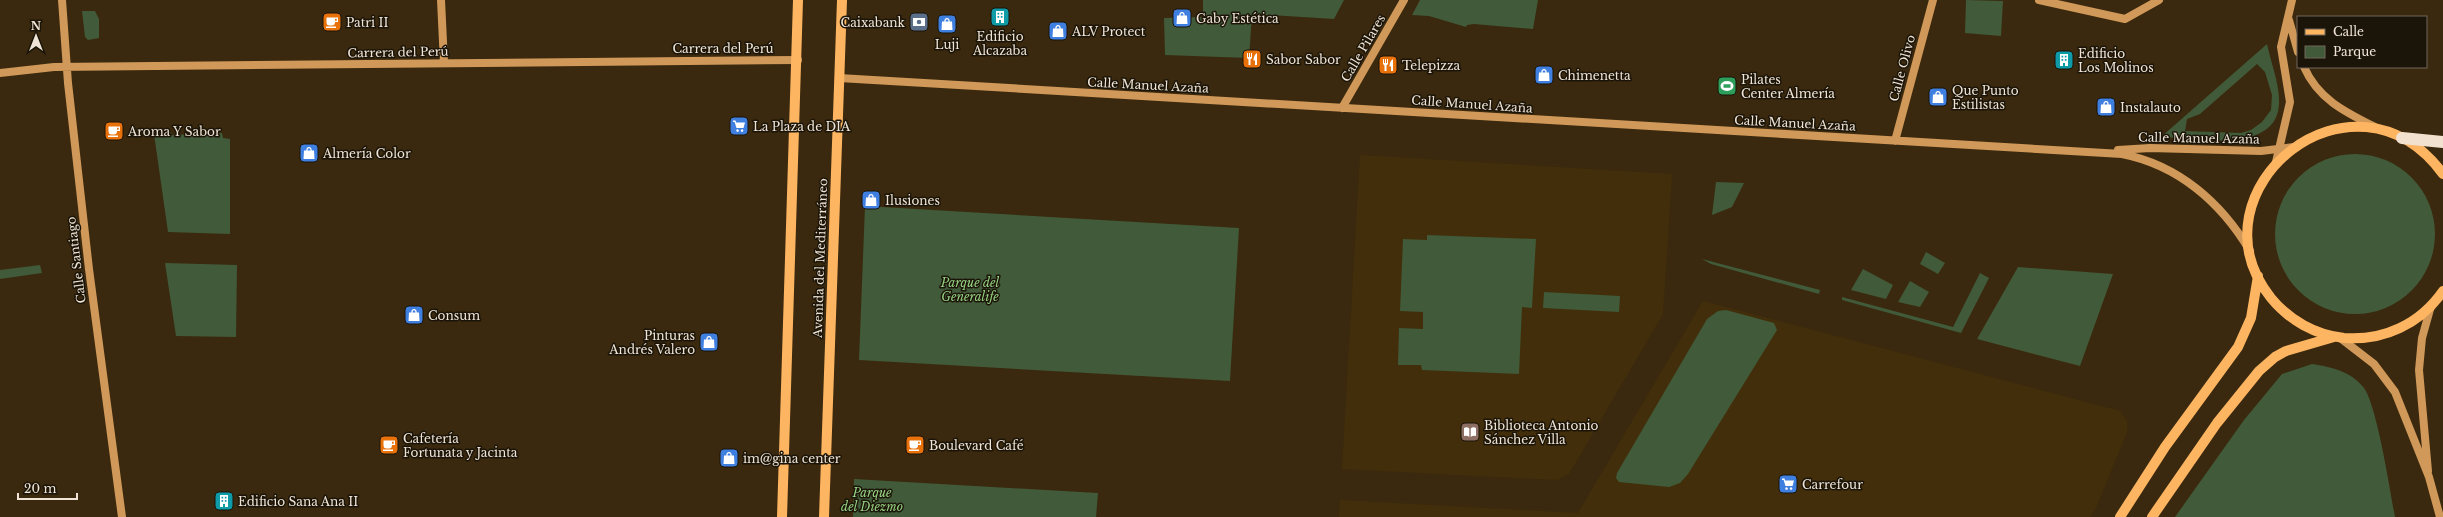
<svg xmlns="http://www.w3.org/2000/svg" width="2443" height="517" viewBox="0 0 2443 517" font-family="'Libre Baskerville',serif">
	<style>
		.built { fill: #422e0a }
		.green { fill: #415a39; fill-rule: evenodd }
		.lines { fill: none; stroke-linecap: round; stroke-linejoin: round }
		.secondary { stroke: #d09859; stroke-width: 8 }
		.primary { stroke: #feb562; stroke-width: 10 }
		.highway { stroke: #f3e1cf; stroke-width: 12 }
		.labels { text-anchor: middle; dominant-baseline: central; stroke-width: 3; stroke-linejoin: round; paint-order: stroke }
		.poi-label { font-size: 12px; fill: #efe4d5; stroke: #1b1408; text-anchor: start }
		.street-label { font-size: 12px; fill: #efe4d5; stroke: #1b1408 }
		.park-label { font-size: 12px; font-style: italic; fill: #96d283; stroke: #1b1408 }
	</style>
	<rect width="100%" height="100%" fill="#3a290e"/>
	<path class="built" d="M1360,155L1672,174L1663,314L1569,474L1557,480L1342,469Z
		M1703,301L2120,411L2127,421V432L2096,508L2090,517H1339L1340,500L1578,513Z"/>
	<path class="green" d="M1203,0H1344L1334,19L1252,14L1249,58L1165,55L1164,18L1203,17Z
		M1420,0H1538L1533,29L1474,24L1467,25L1466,27L1429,16L1412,15Z
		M1966,0L2003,1L2001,36L1965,33Z
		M82,11H95L99,19V38L88,40L85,37Z
		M2267,44C2271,63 2280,85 2279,104C2277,155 2193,138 2161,137ZM2257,64L2265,72L2272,95L2271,110L2262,122L2251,130L2241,133L2185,131L2187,119L2200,114Z
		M171,132V135L222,133L223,138L230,139V234L168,232L154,134Z
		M2275 234a80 80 0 1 1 160 0a80 80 0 1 1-160 0Z
		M1716,182L1744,183L1732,207L1712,215Z
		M865,206L1239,228L1230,381L859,360Z
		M1427,235L1536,239L1532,308L1522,307L1519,374L1422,370L1421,365H1398L1399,328L1423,329V312L1400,311L1403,239L1427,240Z
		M1926,252L1945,263L1938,274L1920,264Z
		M1702,259L1820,290L1819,294L1711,264Z
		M165,263L237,265L236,337L176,336Z
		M40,265L42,273L0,279V270Z
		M2018,267L2113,274L2080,366L1977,339Z
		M1863,269L1893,285L1886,299L1851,290Z
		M1980,273L1989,278L1961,333L1842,300V297L1953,327Z
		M1910,281L1929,292L1920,307L1898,302Z
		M1544,292L1620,296L1619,312L1543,308Z
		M1726,310L1774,323L1777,330L1688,474L1680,483L1669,487L1619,482L1616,478L1617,473L1707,319L1718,311Z
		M2312,364C2331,367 2351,371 2364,388C2377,406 2390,490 2395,517H2175L2244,420L2282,374Z
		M854,479L1098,493L1096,517H853Z"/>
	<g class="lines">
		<path class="secondary" d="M62,0L68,83L89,269L122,517
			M441,0L444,63
			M2039,0L2125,19L2159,0
			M2289,20L2298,52
			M2304,67C2318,99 2345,112 2375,127
			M0,73L54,67L798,60
			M839,78L2122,154C2178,165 2221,202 2250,251
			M1342,108L1404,0
			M1895,141L1933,0
			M2118,150L2150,148L2261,151L2294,147
			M2276,162L2290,102L2281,47L2292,0
			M2339,337L2374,364L2395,392L2429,477L2440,517
			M2428,471L2419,370L2422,338L2431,306"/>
		<path class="primary" d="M2443,174C2354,53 2185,190 2271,298C2289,320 2315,335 2344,338C2384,341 2420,324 2443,291
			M782,517L798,0
			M824,517L842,0
			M2120,517L2165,447L2238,347L2251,318L2258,276
			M2152,517L2217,423L2259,371L2275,357L2286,351L2334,337"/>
		<path class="highway" d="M2402,138L2443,142"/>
	</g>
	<defs>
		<symbol id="building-square" viewBox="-11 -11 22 22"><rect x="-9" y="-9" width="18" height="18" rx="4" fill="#0f9aa8" stroke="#1b1408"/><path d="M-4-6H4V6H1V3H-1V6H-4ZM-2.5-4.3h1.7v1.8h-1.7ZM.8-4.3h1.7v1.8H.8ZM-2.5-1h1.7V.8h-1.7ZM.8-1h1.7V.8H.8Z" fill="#fff"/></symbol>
		<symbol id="shop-square" viewBox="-11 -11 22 22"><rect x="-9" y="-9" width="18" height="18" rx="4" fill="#3f7fe0" stroke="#1b1408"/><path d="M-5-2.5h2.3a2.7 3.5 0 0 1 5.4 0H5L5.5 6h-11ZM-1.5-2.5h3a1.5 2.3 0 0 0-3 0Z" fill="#fff"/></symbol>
		<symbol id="cafe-square" viewBox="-11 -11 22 22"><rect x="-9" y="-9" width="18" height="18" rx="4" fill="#e8710a" stroke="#1b1408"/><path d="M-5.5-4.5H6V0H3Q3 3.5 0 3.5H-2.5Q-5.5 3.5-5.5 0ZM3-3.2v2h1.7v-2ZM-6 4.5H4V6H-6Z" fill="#fff"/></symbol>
		<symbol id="bank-square" viewBox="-11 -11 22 22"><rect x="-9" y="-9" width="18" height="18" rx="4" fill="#5c6f8a" stroke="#1b1408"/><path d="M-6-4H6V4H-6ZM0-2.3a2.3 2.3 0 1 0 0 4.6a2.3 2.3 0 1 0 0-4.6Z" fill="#fff"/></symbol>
		<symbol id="restaurant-square" viewBox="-11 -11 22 22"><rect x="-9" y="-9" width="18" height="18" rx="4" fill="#e8710a" stroke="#1b1408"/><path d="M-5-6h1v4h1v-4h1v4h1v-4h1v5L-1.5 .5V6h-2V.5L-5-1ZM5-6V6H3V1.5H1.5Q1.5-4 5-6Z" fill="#fff"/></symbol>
		<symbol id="stadium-square" viewBox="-11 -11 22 22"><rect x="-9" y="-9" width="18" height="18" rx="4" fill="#2e9e5b" stroke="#1b1408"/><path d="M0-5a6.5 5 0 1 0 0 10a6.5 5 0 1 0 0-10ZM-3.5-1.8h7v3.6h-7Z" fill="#fff"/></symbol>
		<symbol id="supermarket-square" viewBox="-11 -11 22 22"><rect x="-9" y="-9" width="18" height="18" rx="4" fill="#3f7fe0" stroke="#1b1408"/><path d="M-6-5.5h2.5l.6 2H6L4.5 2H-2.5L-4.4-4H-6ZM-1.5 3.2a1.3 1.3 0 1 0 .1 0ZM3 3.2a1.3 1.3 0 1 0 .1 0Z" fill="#fff"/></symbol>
		<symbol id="library-square" viewBox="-11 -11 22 22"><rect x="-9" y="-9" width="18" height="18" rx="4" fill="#8d6e63" stroke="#1b1408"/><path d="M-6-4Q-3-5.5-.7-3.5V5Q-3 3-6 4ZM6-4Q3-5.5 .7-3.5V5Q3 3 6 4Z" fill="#fff"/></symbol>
	</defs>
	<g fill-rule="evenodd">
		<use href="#building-square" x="989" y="6" width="22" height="22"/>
		<use href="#shop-square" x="1171" y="7" width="22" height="22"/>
		<use href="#cafe-square" x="321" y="11" width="22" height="22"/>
		<use href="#bank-square" x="908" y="11" width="22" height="22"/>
		<use href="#shop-square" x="936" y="13" width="22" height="22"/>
		<use href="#shop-square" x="1047" y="20" width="22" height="22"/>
		<use href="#restaurant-square" x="1241" y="48" width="22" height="22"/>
		<use href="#building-square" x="2053" y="49" width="22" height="22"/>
		<use href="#restaurant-square" x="1377" y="54" width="22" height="22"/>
		<use href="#shop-square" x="1533" y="64" width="22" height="22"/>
		<use href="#stadium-square" x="1716" y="75" width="22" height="22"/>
		<use href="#shop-square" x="1927" y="86" width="22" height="22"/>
		<use href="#shop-square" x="2095" y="96" width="22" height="22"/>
		<use href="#supermarket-square" x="728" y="115" width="22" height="22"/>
		<use href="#cafe-square" x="103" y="120" width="22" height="22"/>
		<use href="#shop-square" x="298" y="142" width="22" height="22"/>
		<use href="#shop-square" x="860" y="189" width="22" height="22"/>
		<use href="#shop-square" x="403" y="304" width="22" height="22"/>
		<use href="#shop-square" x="698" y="331" width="22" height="22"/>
		<use href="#library-square" x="1459" y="421" width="22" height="22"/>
		<use href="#cafe-square" x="378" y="434" width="22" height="22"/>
		<use href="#cafe-square" x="904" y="434" width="22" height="22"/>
		<use href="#shop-square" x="718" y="447" width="22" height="22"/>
		<use href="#supermarket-square" x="1777" y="473" width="22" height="22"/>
		<use href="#building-square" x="213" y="490" width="22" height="22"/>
	</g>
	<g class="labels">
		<g class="poi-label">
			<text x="1196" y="18">Gaby Estética</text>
			<text x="346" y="22">Patri II</text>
			<text x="905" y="22" text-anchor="end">Caixabank</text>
			<text x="1072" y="31">ALV Protect</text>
			<text x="1000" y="36" text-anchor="middle">Edificio<tspan x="1000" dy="14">Alcazaba</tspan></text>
			<text x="947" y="44" text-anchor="middle">Luji</text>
			<text x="2078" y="53">Edificio<tspan x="2078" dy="14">Los Molinos</tspan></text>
			<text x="1266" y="59">Sabor Sabor</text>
			<text x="1402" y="65">Telepizza</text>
			<text x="1558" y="75">Chimenetta</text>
			<text x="1741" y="79">Pilates<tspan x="1741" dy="14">Center Almería</tspan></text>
			<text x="1952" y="90">Que Punto<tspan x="1952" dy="14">Estilistas</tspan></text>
			<text x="2120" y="107">Instalauto</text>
			<text x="753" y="126">La Plaza de DIA</text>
			<text x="128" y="131">Aroma Y Sabor</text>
			<text x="323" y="153">Almería Color</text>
			<text x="885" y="200">Ilusiones</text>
			<text x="428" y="315">Consum</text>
			<text x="695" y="335" text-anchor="end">Pinturas<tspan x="695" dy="14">Andrés Valero</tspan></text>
			<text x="1484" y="425">Biblioteca Antonio<tspan x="1484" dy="14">Sánchez Villa</tspan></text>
			<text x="403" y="438">Cafetería<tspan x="403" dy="14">Fortunata y Jacinta</tspan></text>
			<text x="929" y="445">Boulevard Café</text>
			<text x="743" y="458">im@gina center</text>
			<text x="1802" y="484">Carrefour</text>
			<text x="238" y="501">Edificio Sana Ana II</text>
		</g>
		<g class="street-label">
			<text x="723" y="48">Carrera del Perú</text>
			<text transform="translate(1363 48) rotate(-60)">Calle Pilares</text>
			<text transform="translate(398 52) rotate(-1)">Carrera del Perú</text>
			<text transform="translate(1902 68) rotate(-75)">Calle Olivo</text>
			<text transform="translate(1148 85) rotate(3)">Calle Manuel Azaña</text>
			<text transform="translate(1472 104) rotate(4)">Calle Manuel Azaña</text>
			<text transform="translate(1795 123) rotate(3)">Calle Manuel Azaña</text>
			<text transform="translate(2199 138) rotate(1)">Calle Manuel Azaña</text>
			<text transform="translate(820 258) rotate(-88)">Avenida del Mediterráneo</text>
			<text transform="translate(76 260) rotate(-97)">Calle Santiago</text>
		</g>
		<g class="park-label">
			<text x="970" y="282">Parque del<tspan x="970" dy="14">Generalife</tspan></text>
			<text x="872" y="492">Parque<tspan x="872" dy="14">del Diezmo</tspan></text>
		</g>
	</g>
	<rect x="2297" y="16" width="130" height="52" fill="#1b1408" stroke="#70675a"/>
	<rect x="2305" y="29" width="20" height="6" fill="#feb562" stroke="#70675a"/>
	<text x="2333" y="36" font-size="12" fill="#efe4d5">Calle</text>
	<rect x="2305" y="46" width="20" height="12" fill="#415a39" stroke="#70675a"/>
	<text x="2333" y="56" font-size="12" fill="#efe4d5">Parque</text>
	<g transform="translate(36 36)" stroke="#1b1408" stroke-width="3" paint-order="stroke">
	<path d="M0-3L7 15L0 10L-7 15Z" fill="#efe4d5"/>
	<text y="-6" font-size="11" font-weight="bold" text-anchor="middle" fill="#efe4d5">N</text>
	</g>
	<path d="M18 493v6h59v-6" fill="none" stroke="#efe4d5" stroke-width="2"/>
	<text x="24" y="493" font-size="12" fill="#efe4d5" stroke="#1b1408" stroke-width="3" paint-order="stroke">20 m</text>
</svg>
